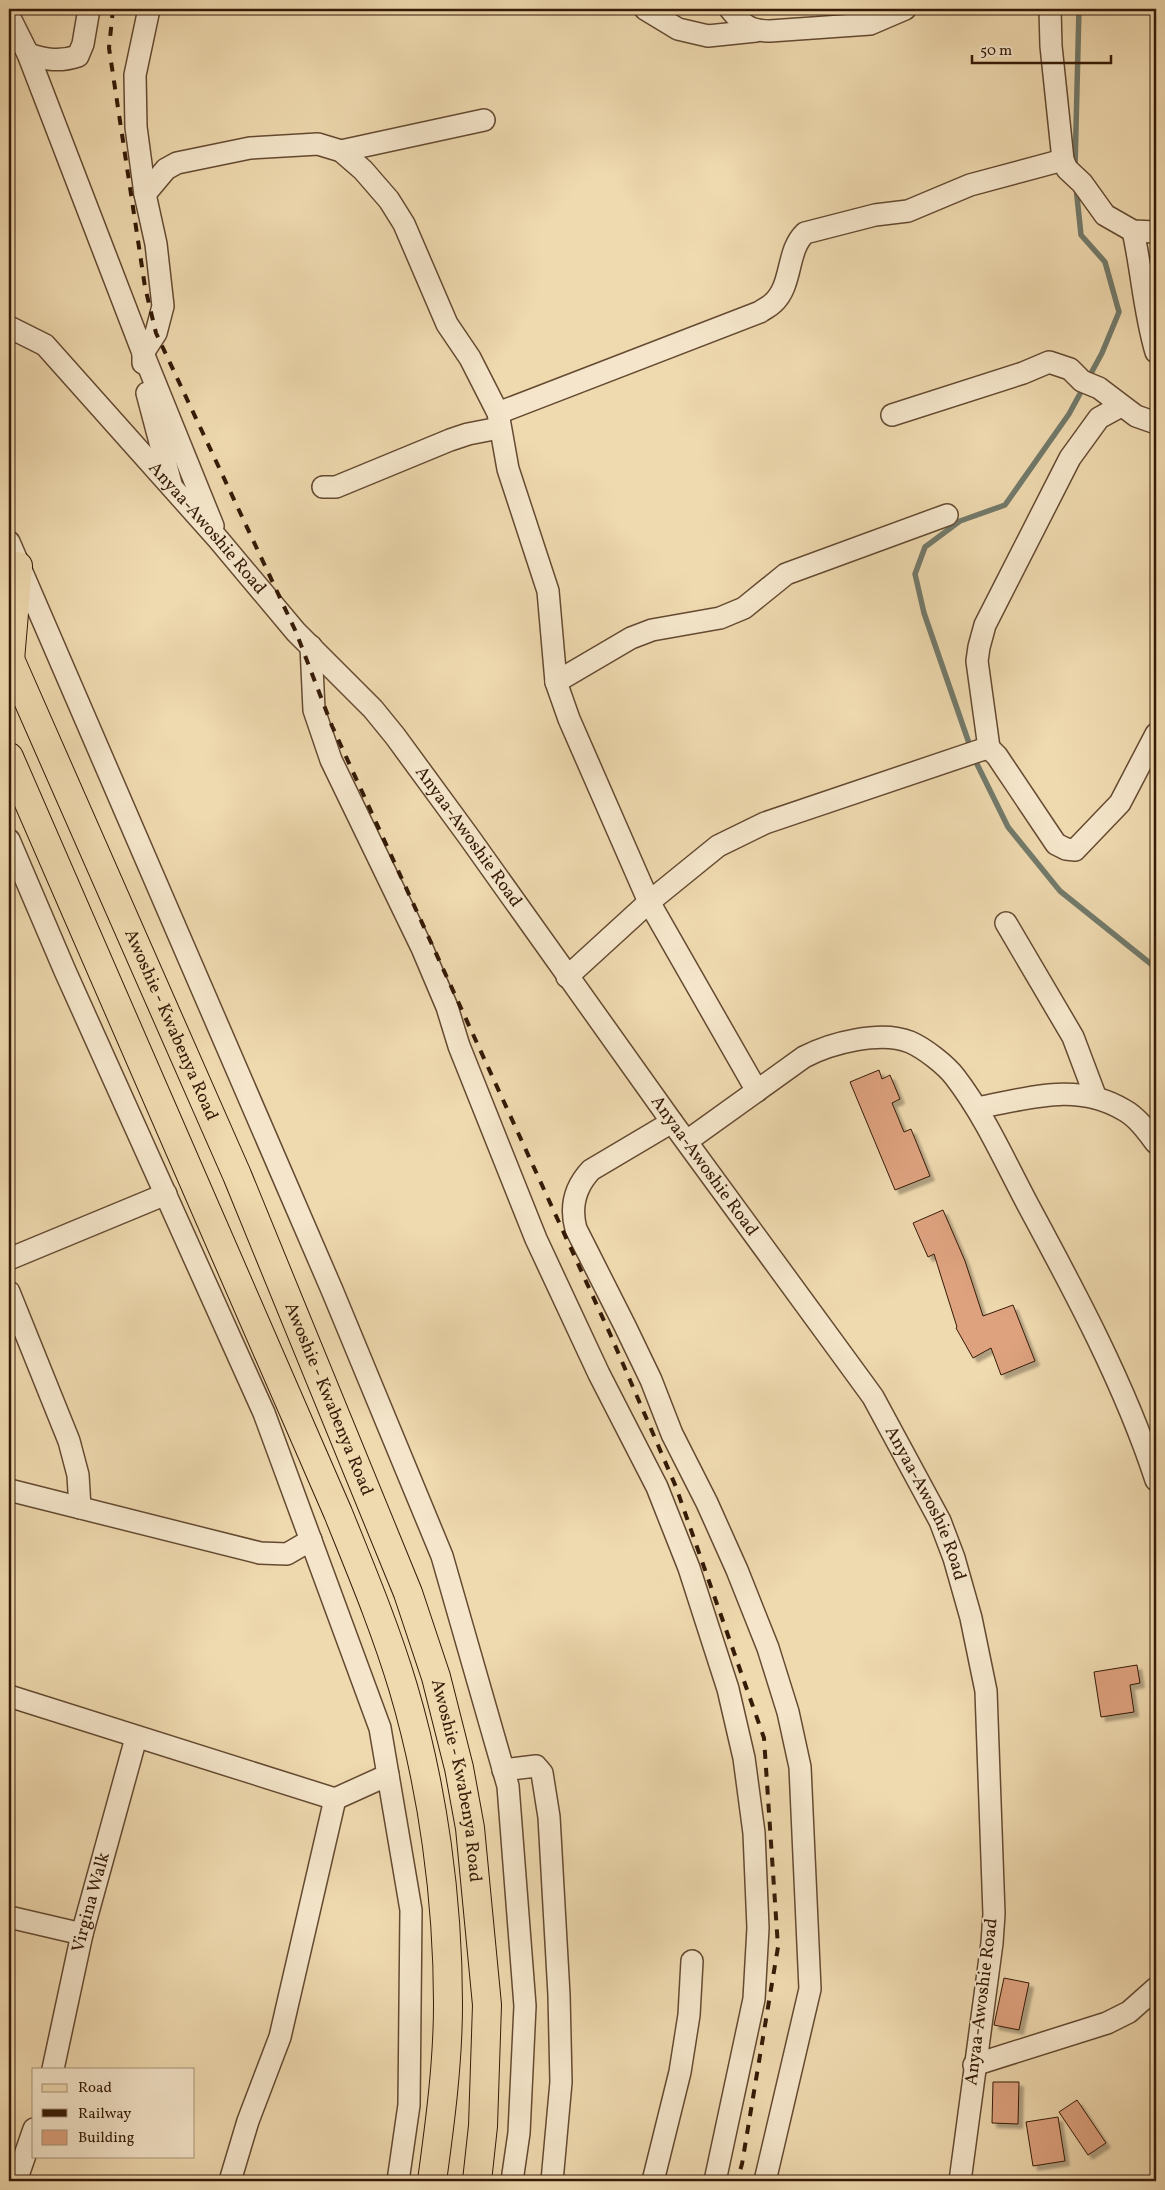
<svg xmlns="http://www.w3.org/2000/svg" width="1165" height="2190" viewBox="0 0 1165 2190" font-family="Vollkorn,serif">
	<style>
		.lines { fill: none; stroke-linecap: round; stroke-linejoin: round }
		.stream { stroke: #727a6b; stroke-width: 5.5 }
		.building { fill: #dea27f; stroke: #351a07; filter: url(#shadow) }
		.minor-casing { stroke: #644a31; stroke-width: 24 }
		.major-casing { stroke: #351a07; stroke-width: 30 }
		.minor { stroke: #f5e6cb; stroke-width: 21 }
		.major { stroke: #efd9af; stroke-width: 28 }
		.rail { stroke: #351a07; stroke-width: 4; stroke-dasharray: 9 9; stroke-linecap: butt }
		.labels { text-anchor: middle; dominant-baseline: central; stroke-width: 4; stroke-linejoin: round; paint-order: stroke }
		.street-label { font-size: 18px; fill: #351a07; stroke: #f5e6cb }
	</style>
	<defs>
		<filter id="shadow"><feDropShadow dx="4.5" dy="4.5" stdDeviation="1" flood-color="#0004"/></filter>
	</defs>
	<rect width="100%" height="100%" fill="#efd9af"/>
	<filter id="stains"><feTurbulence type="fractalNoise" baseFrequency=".004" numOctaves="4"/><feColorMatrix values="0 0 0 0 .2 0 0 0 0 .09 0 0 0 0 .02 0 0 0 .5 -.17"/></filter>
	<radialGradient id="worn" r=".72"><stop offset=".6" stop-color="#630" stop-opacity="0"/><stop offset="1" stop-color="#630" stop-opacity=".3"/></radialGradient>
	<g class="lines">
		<path class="stream" d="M1075,168L1079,9
			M971,749L924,613L915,574L925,547L960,521L1005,505L1069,414L1102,353L1119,312L1105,262L1081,235L1076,187
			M974,758L1008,827L1060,891L1156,968"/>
	</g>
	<path class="building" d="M879,1070L882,1079L890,1075L900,1099L892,1103L904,1132L911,1129L930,1176L895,1190L850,1082Z
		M943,1210L965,1261L983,1316L1013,1305L1035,1361L1001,1375L991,1348L973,1358L956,1328L957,1327L934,1254L928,1257L913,1223Z
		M1137,1665L1140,1683L1130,1685L1134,1712L1101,1717L1094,1672Z
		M1004,1978L1029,1983L1019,2030L994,2025Z
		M993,2082H1019L1018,2124L992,2123Z
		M1077,2100L1106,2143L1088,2155L1059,2112Z
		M1058,2117L1065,2161L1033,2166L1026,2122Z"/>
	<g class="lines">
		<defs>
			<g id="minor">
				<path d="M645,9L678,29L708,36L756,31"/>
				<path d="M730,9C743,25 749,31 770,31L870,24L905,9"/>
				<path d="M1050,9L1051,46L1063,160L1067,169L1082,183L1105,215L1133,231L1156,232"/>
				<path d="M9,16L28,54L143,353L213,526"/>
				<path d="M28,54C46,60 60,62 78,56L83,44L89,9"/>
				<path d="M341,151L484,120"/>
				<path d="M145,194L166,169L177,163L250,148L318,144L341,151L363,170L389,200L404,224L447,324L470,358L498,413L508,469L548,591L556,682L569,719L649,902L757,1091"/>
				<path d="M1133,231C1142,271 1144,312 1156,352"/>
				<path id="s1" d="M9,327L45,345L218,539L296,632L373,709L395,736L469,837L672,1122L857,1375L873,1397L940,1521L954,1558L971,1618L986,1691L994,1914L992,1943L960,2181"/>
				<path d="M143,363V353L156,333L163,306L156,244L145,194L136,127L135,75L149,9"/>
				<path d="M147,393L171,484"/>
				<path d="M498,413L760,312C764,309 769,307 773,303C793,285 786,251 805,233L875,215L908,211L970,185L1063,160"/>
				<path d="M892,415L1023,373L1049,362L1070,369L1082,381L1099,388L1136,416L1156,423"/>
				<path d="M323,487H336L450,440L468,434L499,428"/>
				<path d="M9,542L332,1290L442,1556L508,1786L525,2006L519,2133L512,2181"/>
				<path d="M311,646L314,710L331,760L422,948L447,1007L459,1046L536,1239L599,1374L657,1487L689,1568L728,1689L744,1758L754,1833L758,1928L754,1999L715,2181"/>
				<path d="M556,682L631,638L652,630L720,618L744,608L786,574L947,515"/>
				<path d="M989,748L977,661L979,647L985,625L1070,458L1099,418L1121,406"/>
				<path d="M9,840L65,971L264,1413L380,1728L411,1910L409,2105L398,2181"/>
				<path d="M1006,923L1073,1037L1096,1098"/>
				<path d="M567,977L649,902L718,846L765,823L981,750L989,748L997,756L1056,844L1066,849L1075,850L1120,803L1156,734"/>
				<path d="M977,1108C1027,1099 1076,1081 1124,1110C1137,1117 1147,1131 1156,1143"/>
				<path d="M672,1122L591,1170C575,1187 570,1207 576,1229L625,1326L651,1380L672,1434L707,1503L737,1570L768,1648L788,1712L800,1767L810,1989L765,2181"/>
				<path d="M687,1141L804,1057C831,1043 881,1030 910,1042C924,1048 946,1065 955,1077C985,1116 1005,1162 1028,1205C1075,1292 1125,1385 1156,1480"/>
				<path d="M9,1259L166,1194"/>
				<path d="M9,1292L69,1441L78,1475L80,1508"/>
				<path d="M9,1490L260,1553L287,1554L311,1540"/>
				<path d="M9,1696L335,1799L388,1775"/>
				<path d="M503,1770L536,1766L542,1773L549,1817L559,1995L561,2082L552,2181"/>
				<path d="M9,1917L82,1934"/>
				<path d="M974,2065L1107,2023L1129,2012L1156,1988"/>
				<path id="s2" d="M53,2069L82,1934L136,1738"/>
				<path d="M16,2181L34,2129"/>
				<path d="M230,2181L248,2121L280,2037L335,1799"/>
				<path d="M653,2181L680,2072L689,2015L692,1961"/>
			</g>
			<g id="major">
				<path id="s3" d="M9,657L237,1175L408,1593L436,1677L459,1768L470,1828L487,2005L483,2126L477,2181"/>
				<path d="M10,660L18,566"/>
				<path d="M9,757L338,1513C361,1570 385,1627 403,1687C433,1788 448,1899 448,2004C448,2063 440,2123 432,2181"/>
			</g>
		</defs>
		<use href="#minor" class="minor-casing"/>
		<use href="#major" class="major-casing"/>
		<use href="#minor" class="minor"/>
		<use href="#major" class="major"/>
		<path class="rail" d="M113,9L109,48L145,287L156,333L296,632L332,726L611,1336L676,1487L764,1738L778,1947L742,2164L737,2181"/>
	</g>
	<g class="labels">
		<g class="street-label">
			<text stroke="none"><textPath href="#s1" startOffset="285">Anyaa-Awoshie Road</textPath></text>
			<text stroke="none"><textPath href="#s1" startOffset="690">Anyaa-Awoshie Road</textPath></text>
			<text stroke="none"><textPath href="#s3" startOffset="402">Awoshie - Kwabenya Road</textPath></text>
			<text stroke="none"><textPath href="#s1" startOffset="1095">Anyaa-Awoshie Road</textPath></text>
			<text stroke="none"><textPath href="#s3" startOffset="808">Awoshie - Kwabenya Road</textPath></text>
			<text stroke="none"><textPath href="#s1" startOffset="1500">Anyaa-Awoshie Road</textPath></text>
			<text stroke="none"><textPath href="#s3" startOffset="1212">Awoshie - Kwabenya Road</textPath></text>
			<text stroke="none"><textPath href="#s2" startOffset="171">Virgina Walk</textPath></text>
			<text transform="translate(982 2002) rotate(-83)">Anyaa-Awoshie Road</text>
		</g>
	</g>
	<rect width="1165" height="2190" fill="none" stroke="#efd9af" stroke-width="30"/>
	<rect x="10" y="10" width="1145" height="2170" fill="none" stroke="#351a07" stroke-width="2.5"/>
	<rect x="15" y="15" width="1135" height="2160" fill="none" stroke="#351a07"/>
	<rect x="32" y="2068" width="162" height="90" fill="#f5e6cb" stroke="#a8947d"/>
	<rect x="42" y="2084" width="25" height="8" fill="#efd9af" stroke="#a8947d"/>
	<text x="78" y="2092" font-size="15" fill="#351a07">Road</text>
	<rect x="42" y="2109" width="25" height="8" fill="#351a07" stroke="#a8947d"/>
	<text x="78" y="2118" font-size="15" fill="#351a07">Railway</text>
	<rect x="42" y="2130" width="25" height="15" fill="#dea27f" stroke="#a8947d"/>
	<text x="78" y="2142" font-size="15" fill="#351a07">Building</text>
	<path d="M972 55v8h139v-8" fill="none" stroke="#351a07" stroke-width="2.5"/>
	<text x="980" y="55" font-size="15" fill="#351a07" stroke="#f5e6cb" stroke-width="4" paint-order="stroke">50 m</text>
	<rect width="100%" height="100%" filter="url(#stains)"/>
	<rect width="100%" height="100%" fill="url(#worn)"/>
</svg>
